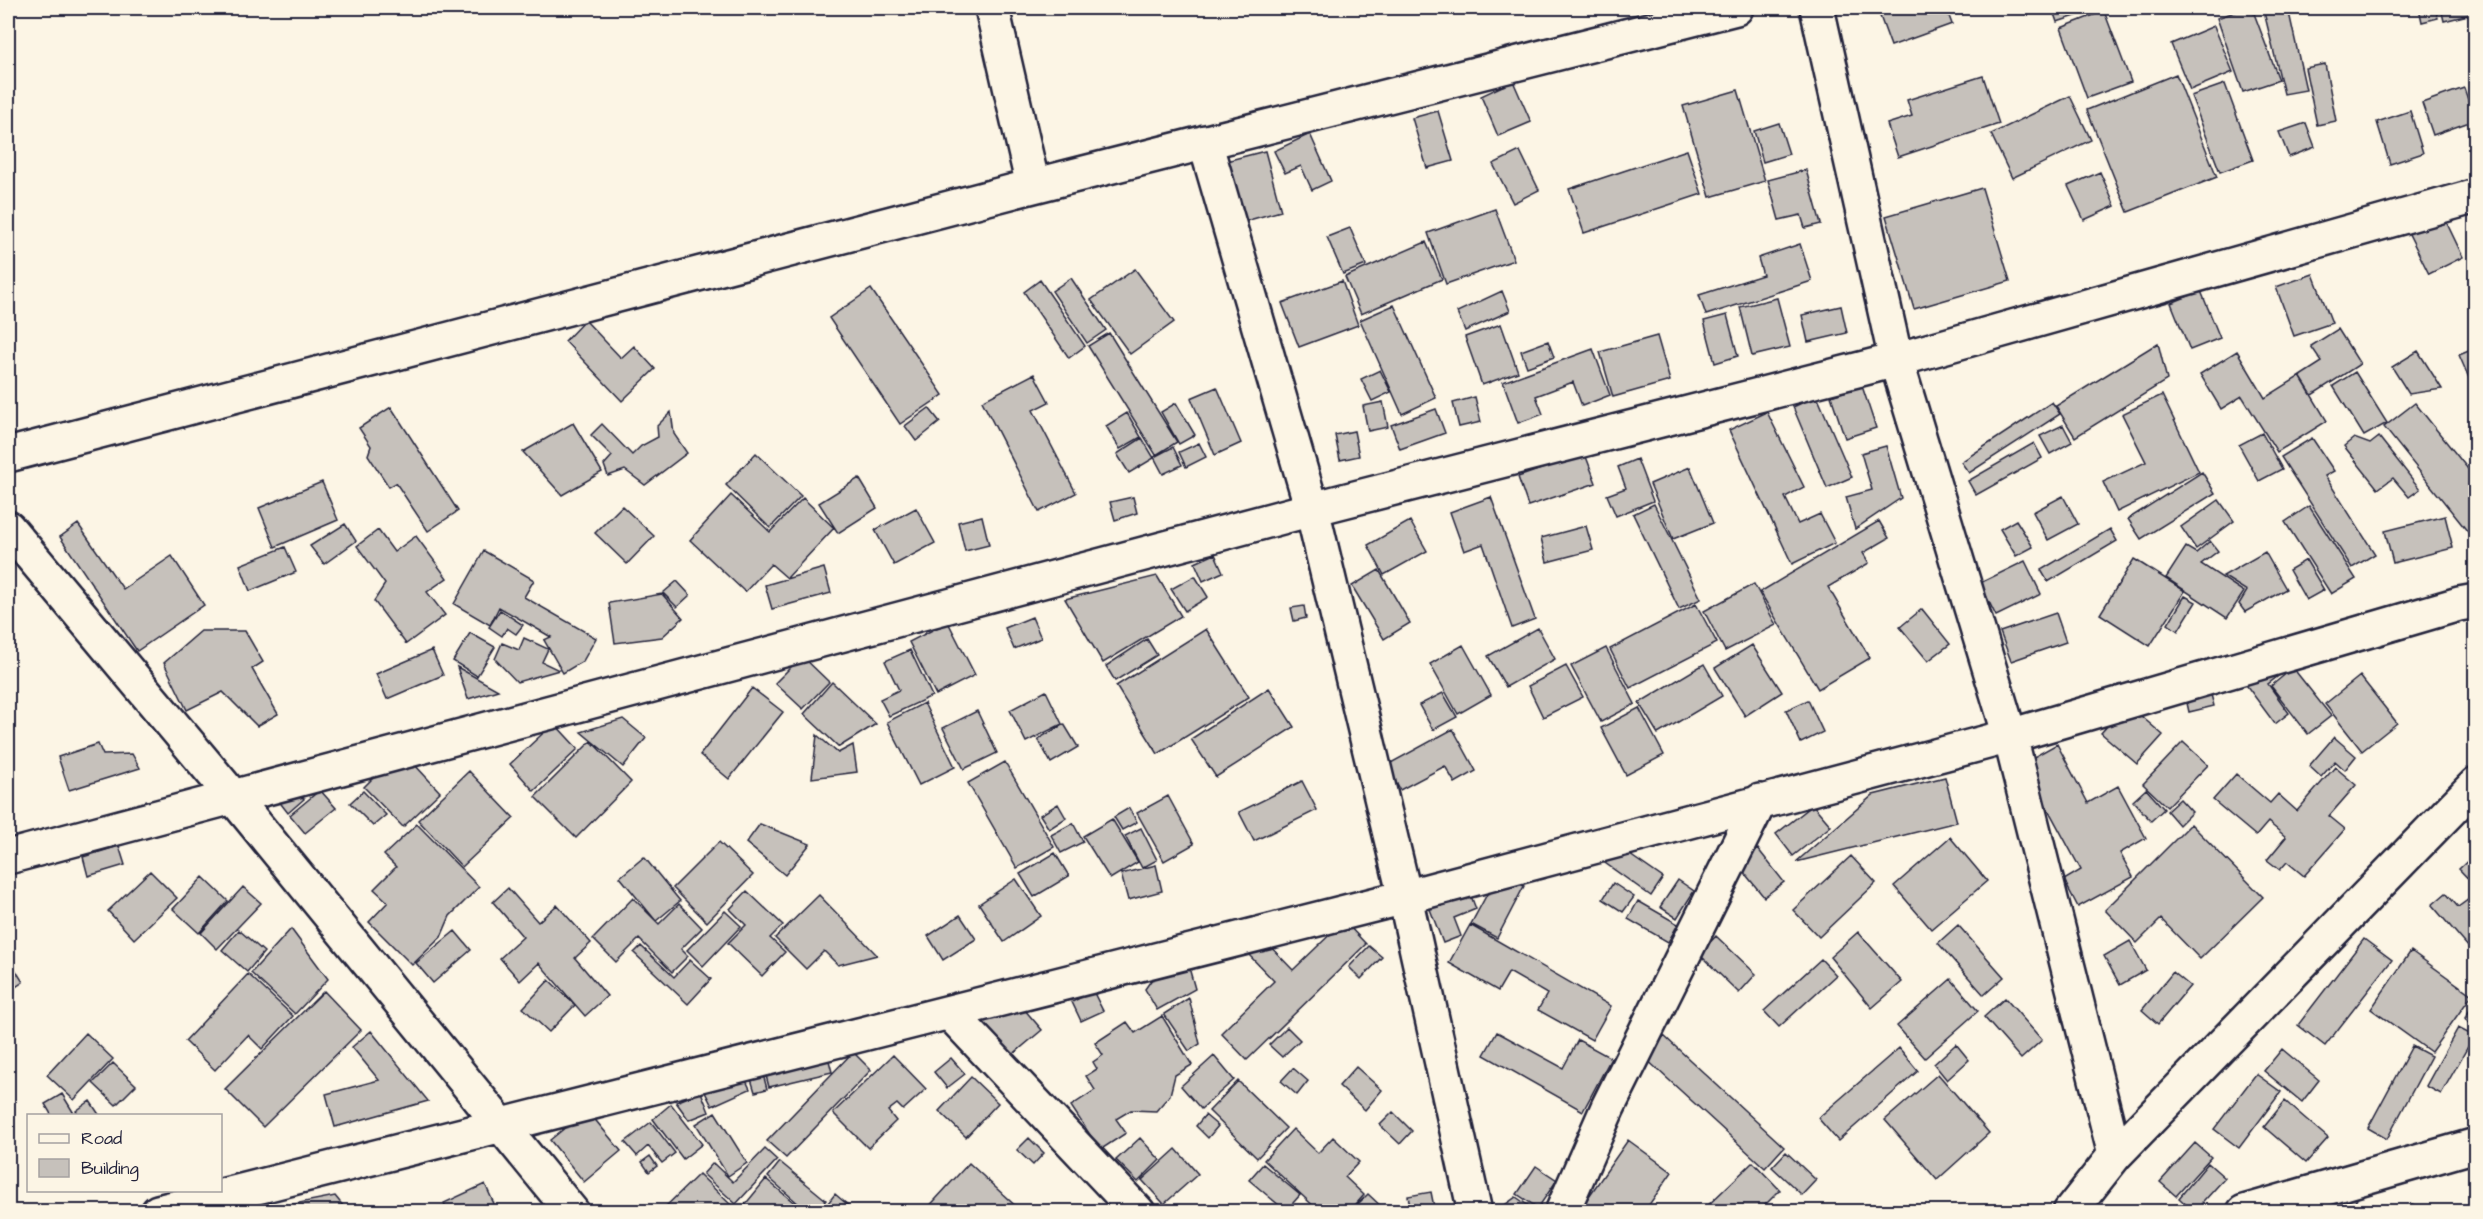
<svg xmlns="http://www.w3.org/2000/svg" width="2483" height="1219" viewBox="0 0 2483 1219" font-family="'Architects Daughter',sans-serif">
	<style>
		.building { fill: #c6c1bb; stroke: #22223b; stroke-width: 1.5 }
		.lines { fill: none; stroke-linecap: round; stroke-linejoin: round }
		.minor-casing { stroke: #22223b; stroke-width: 38 }
		.minor { stroke: #fcf5e5; stroke-width: 33 }
	</style>
	<rect width="100%" height="100%" fill="#fcf5e5"/>
	<filter id="ink" filterUnits="userSpaceOnUse"><feTurbulence type="fractalNoise" baseFrequency=".0167" numOctaves="2"/><feDisplacementMap in="SourceGraphic" scale="12" xChannelSelector="R" yChannelSelector="G"/><feConvolveMatrix kernelMatrix="1 2 1 2 8 2 1 2 1" color-interpolation-filters="sRGB"/></filter>
	<g filter="url(#ink)">
		<path class="building" d="M1877,8H1946L1952,24L1891,46Z
			M2052,8H2083L2085,13L2057,22Z
			M2247,8H2252L2279,80L2243,92L2217,18Z
			M2263,8H2288L2306,90L2284,94Z
			M2419,8H2435L2438,18L2422,22Z
			M2441,8H2476V13L2444,21Z
			M2104,11L2131,82L2087,98L2061,28Z
			M2214,26L2233,72L2190,90L2171,44Z
			M2325,64L2336,121L2317,125L2305,68Z
			M2176,74L2217,177L2128,212L2087,110Z
			M1983,76L1999,124L1898,157L1887,124L1912,116L1907,100Z
			M1513,81L1531,122L1498,136L1481,96Z
			M2225,84L2253,160L2220,172L2191,96Z
			M2464,88L2475,120L2433,135L2422,103Z
			M1738,90L1765,181L1710,197L1683,106Z
			M2070,96L2091,140L2012,178L1991,134Z
			M1438,111L1453,161L1427,168L1412,118Z
			M2410,111L2423,153L2390,164L2377,122Z
			M1779,123L1789,154L1763,162L1754,131Z
			M2306,123L2315,147L2289,157L2279,132Z
			M1310,134L1331,181L1312,190L1301,166L1285,173L1274,151Z
			M1687,150L1702,194L1584,233L1569,189Z
			M1265,151L1281,211L1242,222L1226,161Z
			M1520,151L1539,190L1513,203L1493,164Z
			M1806,170L1821,224L1805,228L1801,215L1779,220L1768,180Z
			M2100,172L2115,206L2084,220L2068,186Z
			M1982,188L2010,281L1914,309L1886,216Z
			M1495,209L1514,260L1446,284L1428,233Z
			M2441,211L2463,257L2429,274L2406,228Z
			M1350,228L1366,265L1343,274L1327,237Z
			M1426,242L1442,279L1361,314L1345,277Z
			M1800,244L1812,281L1706,315L1699,295L1763,275L1758,258Z
			M2476,256V276L2473,277V257Z
			M1135,269L1174,322L1130,354L1091,300Z
			M2313,274L2332,323L2294,336L2276,287Z
			M1071,278L1106,330L1087,343L1052,291Z
			M1040,280L1085,346L1069,358L1024,292Z
			M1342,281L1358,325L1299,347L1282,303Z
			M871,289L943,395L900,424L829,318Z
			M1502,291L1510,311L1465,331L1457,312Z
			M2201,291L2220,338L2190,350L2171,303Z
			M1777,298L1790,347L1752,356L1740,307Z
			M1394,305L1436,398L1402,414L1360,320Z
			M1841,306L1847,333L1808,342L1802,315Z
			M1727,315L1738,356L1715,363L1704,321Z
			M585,320L621,358L634,346L655,369L622,401L565,341Z
			M1501,324L1518,372L1482,385L1465,337Z
			M2338,329L2360,364L2312,395L2300,376L2322,362L2311,346Z
			M1109,333L1177,442L1156,455L1088,346Z
			M1657,336L1670,381L1613,397L1600,352Z
			M1548,341L1554,357L1527,367L1521,351Z
			M2158,343L2167,380L2075,437L2056,406Z
			M2476,348V394L2459,355Z
			M1593,349L1610,395L1582,406L1573,382L1536,396L1543,414L1518,423L1503,382Z
			M2237,351L2265,398L2300,376L2327,421L2277,452L2242,396L2221,409L2200,374Z
			M2418,351L2442,389L2409,394L2392,367Z
			M1380,370L1391,392L1372,401L1361,379Z
			M2355,372L2387,423L2364,436L2333,386Z
			M1034,374L1049,402L1033,410L1076,493L1039,512L982,401Z
			M1862,386L1876,428L1845,438L1831,396Z
			M1217,387L1241,443L1215,455L1191,398Z
			M2162,395L2199,472L2117,512L2103,482L2146,462L2122,414Z
			M1817,396L1852,477L1827,488L1793,407Z
			M1475,397L1481,422L1459,427L1453,403Z
			M1383,402L1388,427L1368,431L1363,406Z
			M2052,402L2060,414L1969,473L1961,462Z
			M1176,403L1195,435L1179,444L1161,412Z
			M2415,403L2476,479V542L2384,427Z
			M391,407L458,511L428,531L396,483L389,487L368,455L371,446L359,428Z
			M929,408L940,422L916,441L905,426Z
			M1436,409L1445,433L1400,449L1391,425Z
			M671,412L674,434L687,453L645,485L625,470L608,476L604,465L612,456L591,435L602,424L632,455L641,446L658,437L657,426Z
			M1767,412L1804,487L1785,497L1798,524L1820,514L1835,543L1792,564L1729,430Z
			M1127,413L1141,437L1120,449L1106,426Z
			M573,423L602,472L562,495L523,452Z
			M2063,425L2072,442L2050,454L2040,436Z
			M1354,431L1359,456L1340,460L1335,435Z
			M2262,433L2282,469L2259,481L2239,445Z
			M2379,437L2420,489L2409,497L2393,478L2378,489L2344,446L2354,438L2370,444Z
			M1142,438L1154,458L1129,473L1117,454Z
			M2312,438L2334,471L2325,476L2375,554L2352,568L2281,457Z
			M1199,443L1206,457L1186,467L1179,452Z
			M2034,443L2042,458L1976,495L1968,481Z
			M1886,446L1901,498L1855,529L1846,497L1872,490L1861,453Z
			M1173,447L1182,465L1163,474L1154,457Z
			M756,453L801,496L770,528L726,485Z
			M1585,454L1596,483L1528,506L1518,477Z
			M1637,459L1653,501L1616,516L1607,495L1626,488L1618,467Z
			M1690,467L1713,523L1673,539L1650,484Z
			M2202,472L2215,493L2141,539L2128,519Z
			M859,478L877,508L838,533L819,503Z
			M322,482L338,520L275,547L259,508Z
			M731,495L770,532L803,498L834,528L787,578L771,564L745,592L690,540Z
			M2063,496L2078,524L2048,540L2033,512Z
			M1133,497L1137,513L1115,520L1110,502Z
			M1491,497L1535,619L1512,628L1483,544L1464,551L1450,512Z
			M2219,500L2234,521L2196,549L2181,527Z
			M1654,504L1701,599L1679,609L1633,514Z
			M622,506L654,536L627,564L595,533Z
			M2309,506L2356,579L2331,594L2285,522Z
			M916,508L935,543L894,565L875,530Z
			M982,516L989,545L965,551L958,522Z
			M2445,516L2453,548L2393,563L2385,531Z
			M2016,520L2033,547L2016,556L2000,529Z
			M1410,521L1427,551L1384,575L1368,545Z
			M1879,521L1889,538L1863,553L1869,563L1828,587L1870,658L1818,689L1760,592Z
			M78,524L123,589L172,556L204,605L137,651L60,537Z
			M345,524L356,541L324,564L310,546Z
			M1586,526L1593,550L1547,562L1541,538Z
			M2110,529L2117,541L2048,582L2041,570Z
			M378,530L394,552L416,536L447,578L427,592L445,615L406,644L374,601L385,584L357,546Z
			M2210,541L2218,551L2201,564L2244,592L2227,618L2166,578L2186,547L2196,553Z
			M285,547L296,572L250,591L240,565Z
			M484,551L534,580L524,597L596,638L583,661L563,673L544,640L551,637L499,607L490,625L454,604Z
			M2265,552L2286,589L2245,612L2239,604L2247,591L2223,576Z
			M1215,554L1223,572L1203,581L1195,563Z
			M2134,559L2185,591L2150,646L2100,614Z
			M2306,560L2324,590L2306,600L2289,570Z
			M2025,561L2041,594L1996,616L1980,583Z
			M824,568L831,593L772,609L765,585Z
			M1379,570L1410,623L1384,639L1352,586Z
			M1157,576L1181,616L1103,663L1065,599Z
			M1195,576L1208,597L1185,611L1171,589Z
			M677,581L690,595L677,607L663,593Z
			M1754,584L1776,625L1725,651L1704,611Z
			M662,594L683,618L662,637L615,643L609,603Z
			M2185,596L2196,602L2178,631L2168,624Z
			M1696,604L1717,643L1630,688L1610,649Z
			M1304,606L1306,618L1294,621L1291,608Z
			M1922,609L1950,644L1928,661L1900,627Z
			M500,610L523,625L516,634L507,628L502,636L489,627Z
			M2056,613L2066,642L2011,661L2000,632Z
			M1032,617L1041,638L1014,649L1005,628Z
			M948,622L975,675L936,695L909,642Z
			M1538,628L1555,659L1506,687L1488,656Z
			M1206,629L1249,697L1158,754L1116,686Z
			M201,631H245L263,662L252,669L278,714L257,726L223,692L187,710L164,663Z
			M470,633L495,647L477,676L453,661Z
			M524,638L548,649L542,662L559,670L517,682L495,659L502,643L519,650Z
			M1147,639L1157,655L1115,681L1106,666Z
			M1463,645L1491,695L1458,714L1430,664Z
			M1752,645L1782,692L1745,716L1715,668Z
			M1606,648L1635,704L1601,722L1571,666Z
			M432,650L443,675L387,699L376,674Z
			M910,650L932,696L889,716L880,699L899,690L885,661Z
			M802,656L829,682L803,709L775,683Z
			M1704,664L1722,696L1658,734L1639,703Z
			M1566,666L1583,697L1543,717L1528,686Z
			M457,667L498,690L468,699Z
			M2289,668L2268,684L2289,713L2275,724L2241,678Z
			M2293,668L2331,716L2308,734L2271,686Z
			M2360,676L2397,723L2362,751L2325,704Z
			M832,682L876,724L839,747L804,714Z
			M2209,687L2214,706L2189,712L2185,694Z
			M752,688L783,712L729,779L700,755Z
			M1269,688L1294,727L1216,777L1191,739Z
			M1046,691L1062,724L1026,742L1010,710Z
			M1443,693L1457,717L1433,730L1419,705Z
			M1808,700L1823,732L1801,743L1786,710Z
			M924,703L955,767L919,785L887,722Z
			M2127,704L2163,735L2137,764L2101,733Z
			M1639,708L1664,755L1626,775L1601,728Z
			M977,711L997,753L964,769L943,728Z
			M623,719L646,738L623,767L581,732Z
			M554,723L578,749L534,791L510,764Z
			M1064,724L1078,747L1051,763L1038,739Z
			M1453,729L1476,771L1455,783L1445,766L1400,790L1387,765Z
			M817,735L838,753L853,745L857,772L812,778Z
			M2334,737L2356,756L2345,770L2335,761L2321,777L2309,766Z
			M591,741L631,782L576,838L535,797Z
			M2183,742L2208,765L2167,807L2143,784Z
			M98,744L103,755L132,754L140,768L69,790L58,757Z
			M2057,744L2088,803L2118,786L2146,838L2120,853L2133,877L2078,907L2064,880L2081,870L2023,763Z
			M1005,762L1054,847L1017,868L968,783Z
			M414,764L440,792L403,827L364,787L382,769Z
			M2335,767L2356,785L2329,816L2345,829L2304,876L2287,862L2280,870L2267,860L2286,837L2268,822L2256,836L2213,800L2236,774L2270,803L2278,794L2297,811Z
			M469,771L514,818L462,867L418,820Z
			M1945,777L1957,822L1796,862L1873,795Z
			M1302,781L1317,810L1254,841L1239,812Z
			M294,787L304,799L288,813L278,800Z
			M2146,789L2164,809L2151,821L2133,801Z
			M320,790L336,808L305,833L290,815Z
			M363,791L386,815L373,826L350,803Z
			M1168,796L1194,844L1164,861L1137,813Z
			M2180,799L2192,812L2179,825L2167,811Z
			M1058,804L1066,818L1049,829L1040,815Z
			M1813,805L1831,826L1793,856L1776,834Z
			M1129,808L1137,822L1122,830L1114,817Z
			M1112,819L1138,862L1110,879L1083,836Z
			M1073,823L1083,842L1061,853L1051,835Z
			M417,824L479,887L450,916L441,937L412,965L369,922L388,902L374,889L396,867L384,855Z
			M760,824L810,844L785,875L746,843Z
			M2191,824L2263,897L2200,959L2161,919L2137,943L2105,910Z
			M1141,828L1157,860L1142,868L1125,836Z
			M1950,837L1987,881L1931,929L1894,886Z
			M719,842L753,875L707,922L673,888Z
			M119,846L125,865L88,876L83,857Z
			M1617,846L1663,878L1651,896L1605,863Z
			M1758,849L1784,882L1764,897L1738,865Z
			M1055,853L1069,876L1034,897L1020,874Z
			M2476,853V887L2459,869Z
			M1851,856L1876,883L1819,937L1793,910Z
			M644,857L680,901L656,921L620,877Z
			M1156,865L1162,891L1128,900L1121,874Z
			M150,871L177,898L134,939L108,911Z
			M1499,872L1524,886L1497,938L1471,924Z
			M203,877L228,901L199,933L173,909Z
			M1016,879L1041,916L1004,942L979,904Z
			M1678,880L1694,891L1677,918L1660,907Z
			M1613,883L1634,897L1623,912L1603,899Z
			M243,887L261,903L217,949L201,933Z
			M508,888L538,922L557,905L591,943L575,958L607,996L585,1016L539,963L520,981L500,958L523,937L493,902Z
			M1468,888L1476,909L1454,918L1461,936L1443,943L1428,904Z
			M747,891L783,925L770,938L785,952L762,976L728,943L746,925L730,909Z
			M2446,893L2458,907L2476,894V942L2469,948L2432,905Z
			M819,895L877,955L838,965L824,951L806,969L775,938Z
			M633,898L659,924L679,904L702,928L681,949L688,956L672,972L639,939L616,962L593,939Z
			M1638,901L1678,924L1668,942L1628,919Z
			M725,911L741,926L703,966L687,950Z
			M960,915L976,939L943,960L928,936Z
			M1344,921L1366,944L1247,1060L1221,1033L1274,981L1250,956L1265,941L1293,970Z
			M1470,925L1611,1006L1592,1040L1538,1010L1547,994L1509,972L1498,991L1449,963Z
			M1958,925L2004,977L1984,995L1938,943Z
			M291,929L328,979L295,1014L251,973Z
			M239,930L264,952L247,972L222,950Z
			M455,931L471,950L433,983L416,963Z
			M1858,932L1902,982L1872,1008L1830,957Z
			M1716,936L1756,974L1739,993L1699,954Z
			M2364,939L2392,960L2325,1046L2298,1025Z
			M2130,941L2146,970L2120,985L2104,956Z
			M641,946L674,977L690,960L711,979L688,1004L634,953Z
			M1369,946L1382,957L1361,979L1349,967Z
			M2411,951L2472,995L2431,1052L2371,1009Z
			M8,958L23,982L8,992Z
			M1821,959L1836,975L1779,1027L1764,1011Z
			M1188,964L1195,989L1157,1010L1145,989L1157,972Z
			M2173,972L2190,986L2158,1024L2142,1010Z
			M248,974L293,1016L262,1049L248,1035L215,1070L185,1041Z
			M1951,979L1978,1011L1925,1058L1897,1026Z
			M549,980L575,1005L549,1032L523,1008Z
			M324,991L361,1030L263,1127L225,1089Z
			M1093,991L1103,1011L1081,1021L1072,1002Z
			M1189,998L1200,1044L1189,1051L1164,1014Z
			M2005,998L2042,1040L2021,1059L1984,1017Z
			M2476,1000V1034L2465,1018Z
			M1024,1009L1042,1030L1005,1061L977,1027L996,1010Z
			M1162,1016L1192,1065L1175,1075L1170,1095L1156,1111L1131,1110L1116,1119L1126,1133L1100,1150L1071,1106L1095,1090L1086,1076L1097,1069L1093,1062L1103,1055L1095,1043L1127,1022L1135,1033Z
			M1287,1027L1300,1040L1282,1057L1269,1045Z
			M2458,1028L2474,1036L2441,1094L2426,1086Z
			M371,1031L428,1101L335,1127L326,1094L379,1080L352,1047Z
			M1497,1032L1563,1068L1578,1040L1611,1058L1583,1111L1484,1055Z
			M86,1033L113,1059L74,1100L47,1075Z
			M1664,1036L1784,1147L1765,1168L1645,1058Z
			M1956,1044L1969,1060L1947,1080L1934,1064Z
			M2412,1046L2431,1056L2387,1139L2368,1128Z
			M1899,1048L1918,1071L1838,1141L1818,1118Z
			M2282,1049L2319,1080L2302,1102L2264,1071Z
			M853,1052L871,1070L786,1158L767,1141Z
			M827,1053L832,1072L769,1087L764,1068Z
			M893,1055L926,1089L903,1110L897,1104L888,1111L896,1121L868,1148L833,1113Z
			M1214,1056L1234,1080L1201,1109L1181,1086Z
			M951,1058L965,1074L947,1088L934,1072Z
			M113,1063L136,1085L116,1105L93,1083Z
			M1356,1067L1382,1090L1365,1110L1339,1086Z
			M1293,1068L1308,1081L1297,1095L1281,1081Z
			M743,1074L750,1089L712,1106L705,1092Z
			M763,1074L767,1089L755,1092L751,1079Z
			M1938,1074L1989,1133L1937,1180L1885,1120Z
			M2256,1074L2281,1092L2239,1148L2214,1129Z
			M971,1077L998,1103L966,1137L939,1111Z
			M1238,1081L1286,1128L1257,1158L1209,1111Z
			M701,1092L709,1112L689,1120L676,1102Z
			M62,1094L75,1115V1116H52L45,1104Z
			M90,1101L100,1116H79L76,1111Z
			M2285,1101L2328,1138L2306,1163L2264,1127Z
			M671,1104L702,1144L683,1159L653,1119Z
			M587,1110L621,1151L584,1182L550,1140Z
			M715,1112L747,1163L728,1176L696,1124Z
			M1393,1112L1412,1131L1400,1144L1380,1125Z
			M1205,1115L1218,1126L1208,1138L1196,1126Z
			M651,1122L675,1153L662,1163L648,1146L637,1156L625,1142Z
			M1293,1129L1318,1153L1333,1137L1359,1162L1345,1177L1364,1195L1349,1212H1320L1264,1160Z
			M1029,1138L1044,1153L1033,1165L1017,1150Z
			M1140,1138L1160,1160L1138,1182L1116,1160Z
			M1628,1140L1672,1172L1644,1212H1578Z
			M2195,1143L2211,1157L2176,1196L2160,1182Z
			M765,1149L777,1160L736,1204L703,1174L713,1163L733,1182Z
			M1176,1149L1198,1174L1164,1204L1142,1180Z
			M1786,1152L1816,1180L1802,1195L1772,1167Z
			M650,1156L657,1166L649,1172L642,1162Z
			M780,1162L826,1200L816,1212H808L768,1177Z
			M1753,1162L1780,1190L1758,1212H1701Z
			M969,1163L1022,1212H924Z
			M2208,1163L2225,1178L2194,1212L2179,1198Z
			M1263,1164L1300,1195L1286,1211L1249,1180Z
			M1536,1166L1557,1180L1538,1208L1517,1194Z
			M699,1174L731,1205L725,1212H660Z
			M766,1179L805,1212H739Z
			M485,1184L495,1206L482,1212H448L444,1203Z
			M1431,1192L1435,1212H1411L1408,1196Z
			M835,1194L856,1212H821Z
			M1368,1194L1386,1211L1385,1212H1356L1353,1209Z
			M335,1196L348,1212H277L274,1208Z
			M2359,1196L2348,1212H2314Z
			M1516,1197L1536,1211L1495,1212Z
			M2412,1204L2426,1212H2408Z"/>
		<g class="lines">
			<defs>
				<path id="minor" d="M992,8L1033,186
					M1817,8L1896,360L2010,736L2115,1155
					M1205,142L1312,509L1405,897L1475,1212
					M8,455L1033,186L1736,8
					M8,528L234,798L572,1212
					M8,857L1312,509L1896,360L2476,196
					M950,1013L1138,1212
					M158,1212L1405,897L2010,736L2459,604L2476,601
					M1562,1212L1608,1107L1760,801
					M2070,1212L2115,1155L2476,784
					M2244,1212L2476,1145"/>
			</defs>
			<use href="#minor" class="minor-casing"/>
			<use href="#minor" class="minor"/>
		</g>
	</g>
	<rect width="2483" height="1219" fill="none" stroke="#fcf5e5" stroke-width="30"/>
	<rect x="15" y="15" width="2453" height="1189" fill="none" stroke="#22223b" stroke-width="2" filter="url(#ink)"/>
	<rect x="27" y="1114" width="195" height="78" fill="#fcf5e5" stroke="#a5a1a1" stroke-width="1.5"/>
	<rect x="39" y="1134" width="30" height="9" fill="#fcf5e5" stroke="#a5a1a1" stroke-width="1.5"/>
	<text x="81" y="1144" font-size="18" fill="#22223b">Road</text>
	<rect x="39" y="1159" width="30" height="18" fill="#c6c1bb" stroke="#a5a1a1" stroke-width="1.5"/>
	<text x="81" y="1174" font-size="18" fill="#22223b">Building</text>
</svg>
